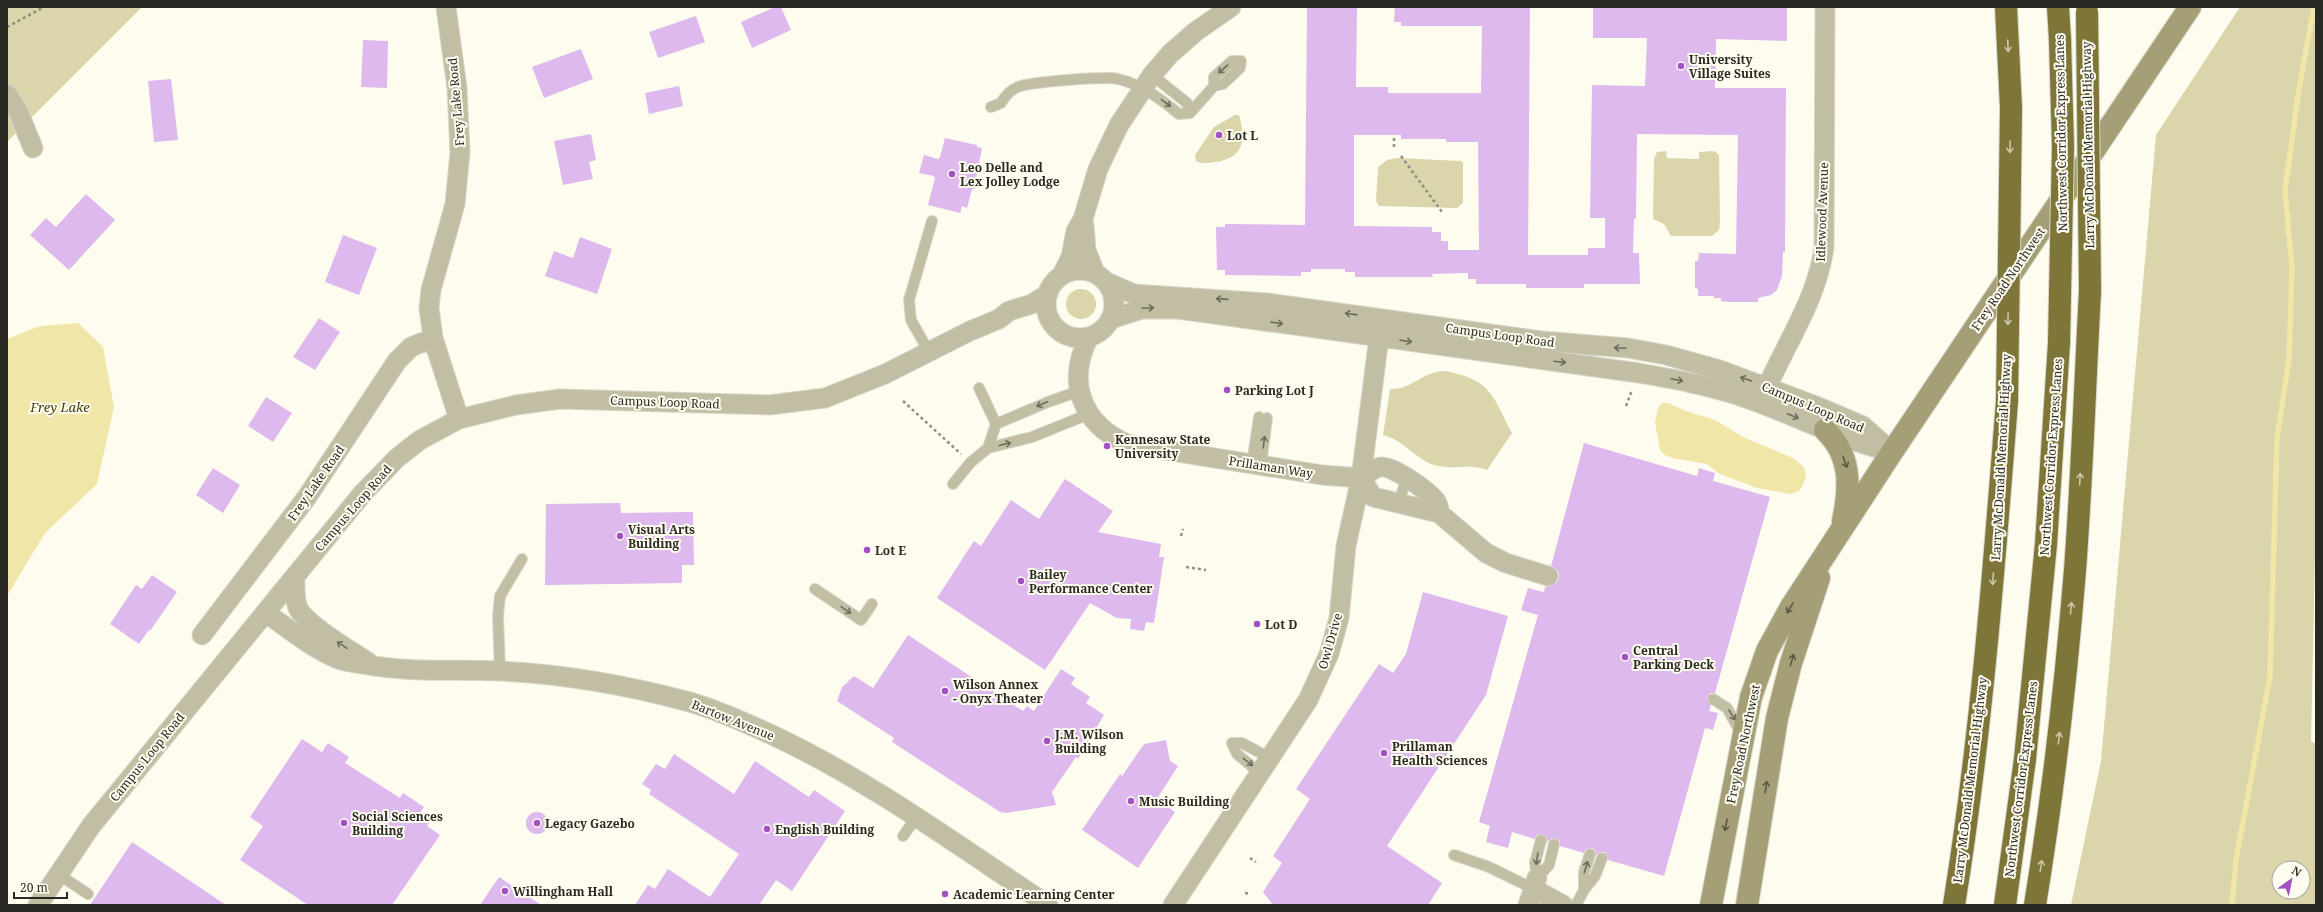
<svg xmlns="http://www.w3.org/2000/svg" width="2323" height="912" viewBox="0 0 2323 912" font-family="'Noto Serif',serif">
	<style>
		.green { fill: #dad5ab; fill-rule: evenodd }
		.water { fill: #efe6a7 }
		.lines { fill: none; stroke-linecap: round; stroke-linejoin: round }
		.stream { stroke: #efe6a7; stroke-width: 5.5 }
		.building { fill: #ddb9ee; fill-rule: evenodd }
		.lane-casing { stroke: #d8d6ca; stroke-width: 12 }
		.street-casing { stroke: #d8d6ca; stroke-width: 21 }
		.secondary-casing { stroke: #d8d6ca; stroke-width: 24 }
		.highway-casing { stroke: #d8d6ca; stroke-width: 24 }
		.path { stroke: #908f86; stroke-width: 2.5; stroke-dasharray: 3 3; stroke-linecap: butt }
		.lane { stroke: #c1bea3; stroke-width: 10 }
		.street { stroke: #c1bea3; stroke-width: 19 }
		.secondary { stroke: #a49f77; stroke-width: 22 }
		.highway { stroke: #7e7639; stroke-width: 22 }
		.highway-bridge-casing { stroke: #d8d6ca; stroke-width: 24; stroke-linecap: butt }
		.highway-bridge { stroke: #7e7639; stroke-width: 22 }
		.oneway { stroke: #cbc6a6 }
		.oneway2 { stroke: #6e6c5d }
		.oneway3 { stroke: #5b5845 }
		.poi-dot { fill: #a151c1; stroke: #fefcee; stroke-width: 1.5 }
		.labels { text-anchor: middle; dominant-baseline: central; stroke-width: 4; stroke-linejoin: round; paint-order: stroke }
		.poi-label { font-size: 12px; font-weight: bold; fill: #2a2924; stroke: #fefcee; text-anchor: start }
		.street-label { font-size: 12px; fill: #2a2924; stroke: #fefcee }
		.water-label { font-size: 13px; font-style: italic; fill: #433c0a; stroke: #fefcee }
	</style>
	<rect width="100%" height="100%" fill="#fefcee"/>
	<path class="green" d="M7,7H142L7,142Z
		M2240,7H2316V509L2311,741L2316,744V905H2071L2101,761L2156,135ZM2279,868H2303V892H2279Z
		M1235,115H1239C1246,140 1244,158 1215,162C1208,163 1202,164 1196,161L1195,155L1214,127Z
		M1666,151L1667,158L1699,159V152L1714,151L1719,155L1720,223L1719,230L1712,236H1671L1664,224L1653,219L1654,159L1657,152Z
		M1396,158L1461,161L1463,163V203L1457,208L1379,206L1376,201L1378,167L1387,160Z
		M1066 304a15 15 0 1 1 30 0a15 15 0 1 1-30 0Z
		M1445,371C1492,380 1492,395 1512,433L1487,470C1468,463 1449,471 1431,464C1413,456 1403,440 1383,435L1390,389C1413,390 1420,372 1445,371Z"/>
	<path class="water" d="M78,323L103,347L114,407L97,484L45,533L7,596V339L40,326Z
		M1662,403H1668L1686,411L1715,420L1743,437L1793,458L1804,467L1806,476L1803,485L1799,491L1791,494L1757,488L1720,474L1707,464L1672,458L1665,455L1660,450L1655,422L1658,408Z"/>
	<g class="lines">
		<path class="stream" d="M2232,905L2236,860L2270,677L2277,438L2289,360L2292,269L2285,190L2299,89L2314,7"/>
	</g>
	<path class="building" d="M775,7H781L791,30L752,48L741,22Z
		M1307,7H1357L1356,87H1388V93H1481L1482,26H1401V22H1394L1395,7H1530L1528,255H1588V248H1605V218H1590L1592,85L1645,86L1647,38H1593V7H1787V41L1716,39L1715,88H1786L1785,252H1783L1782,276L1777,290L1771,295L1758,298V302H1729L1721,301V298H1714V296H1698V289L1695,288V261H1698L1699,253L1736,254L1738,135L1637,134L1636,219L1634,218L1633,253H1639L1640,284H1584V288H1526V284H1476V279H1468V273L1432,274L1433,277H1355V272H1345V269H1311V272H1301V276L1225,275V270H1217L1216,227H1225V224L1305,225ZM1354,135H1401V139H1446V142H1478L1479,250H1448V241H1441V232H1432V227L1354,226Z
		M696,16L705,42L658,58L649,32Z
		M363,40L388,41L387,88L361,87Z
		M581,49L593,79L544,98L532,67Z
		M171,79L178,140L154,142L148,81Z
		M679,86L683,106L649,114L645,93Z
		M591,134L596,160L589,162L593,179L563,185L554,141Z
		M945,138L977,145V147L982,148L974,189H972L967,208L962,206L960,213L928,205L935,178L934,176L919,173L924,155L938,159L940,157Z
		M86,194L115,220L69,270L30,235L46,218L56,227Z
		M343,235L377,248L359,295L325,282Z
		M580,237L612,249L597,294L545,276L554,251L573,258Z
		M319,318L340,332L315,370L293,357Z
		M266,397L292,413L273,442L248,426Z
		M1584,443L1697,476L1699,468L1715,473L1713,481L1770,497L1715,693H1710L1707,698L1711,705L1709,711L1718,713L1713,730L1705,728L1664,876L1608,860L1605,852H1601L1596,855L1595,850L1592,848L1586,849L1584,853L1560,846V842L1556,838H1552L1547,842V838L1542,834L1537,835L1535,839L1512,832L1508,848L1486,842L1490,826L1479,822L1538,615L1521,610L1528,588L1544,592L1545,587L1555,584L1558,580L1559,573L1551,566Z
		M213,468L240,485L223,513L196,495Z
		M1065,479L1113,511L1098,532L1161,544L1159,557H1164L1154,623L1146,622L1144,631L1130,629L1131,619L1117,618L1090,603L1045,670L937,598L974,541L981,546L1011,500L1039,519Z
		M620,503L621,513L693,512L694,565H682V583L545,585L546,504Z
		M152,575L177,592L150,631L149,630L139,644L110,624L136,585L142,589Z
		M1423,592L1508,616L1486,695L1387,846L1442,883L1428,905H1273L1263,892L1282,863L1273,856L1310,799L1296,789L1379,664L1393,673L1406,654Z
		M908,635L1023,711L1027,706L1034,711L1061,669L1075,678L1071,684L1090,697L1086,703L1104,715L1078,759L1076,757L1052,792L1056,805L1006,813L1000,812L892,742L894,738L837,701L842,687L854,676L873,688Z
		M302,739L322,752L328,743L349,757L345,763L400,798L403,793L424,807L420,813L431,820L427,826L440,835L392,905H308L240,860L263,826L250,817Z
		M1166,740L1170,761L1178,766L1157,799L1175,812L1138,868L1082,830L1120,774L1122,776L1144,744Z
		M674,754L734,794L755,761L809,797L814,790L845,811L792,891L776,880L759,905H635L648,885L655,889L668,869L710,897L739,854L649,794L651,790L642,784L656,764L665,769Z
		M526 823a11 11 0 1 1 22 0a11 11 0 1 1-22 0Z
		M132,842L226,905H90Z
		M499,877L541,905H480Z"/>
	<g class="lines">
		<defs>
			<path id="lane" d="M1152,75L1187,103L1190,113
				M991,107L1001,103C1005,96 1010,90 1018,87C1029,82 1106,76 1118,79C1141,84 1162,100 1179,114L1190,113L1214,86L1223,84L1240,68L1241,61H1232L1214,77V86
				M929,352L911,320L909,300L932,221
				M979,388L996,424L1048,402L1079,391
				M988,448L996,424
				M1252,464L1259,417
				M1261,465L1267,418
				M953,484L971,462L988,448L1032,437L1089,414
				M1399,502L1407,477
				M815,589L861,620L872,604
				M500,671L498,616L500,596L522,559
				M1713,699L1727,708L1741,733
				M1260,773L1237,754L1232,743H1242L1270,758
				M903,836L916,818
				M1454,855L1489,867L1534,889
				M58,874L88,894
				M1537,878L1549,865L1554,844
				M1537,878L1535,863L1541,840
				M1584,890L1595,876L1602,858
				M1576,905L1584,890V872L1590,854"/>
			<path id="street" d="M446,7L457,88L460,152L455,204L431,290L429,308L433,338L459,419
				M7,94L18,111L33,148
				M1084,225L1086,250L1095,273
				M1046 304a34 34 0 1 1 68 0a34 34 0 1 1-68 0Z
				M1062,275L1071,257L1076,231L1083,219L1098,169L1119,125L1152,75L1170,54L1195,32L1231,7
				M1106,282L1134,294L1267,303L1542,341L1628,348L1666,355L1720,370L1816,406L1863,426L1892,452
				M1111,319L1142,309H1178L1639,373C1673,379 1707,385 1740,396C1791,413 1836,438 1888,451
				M1089,337C1066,382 1081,423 1127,444L1322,475L1361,478
				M1762,399C1783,347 1816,303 1824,248L1825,7
				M1361,478L1373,497L1439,513L1486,553L1506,563L1548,576
				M1361,478C1366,475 1374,468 1380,467C1393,465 1428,491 1436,501C1438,504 1439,509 1439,513
				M295,577C295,587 294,598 298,608C306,625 351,651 368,662
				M266,613C289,629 312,648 338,659C346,662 355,663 363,664C408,673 455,669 500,671C563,674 626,685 686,701C715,709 744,722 770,734C869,780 957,845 1048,905
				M202,635L307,497L397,361L411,347L433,338
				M1534,889L1563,905
				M38,905L91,826L363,493L397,458L420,440L459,419L516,405L560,399L769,405L825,398L885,374L970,331L999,319L1009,311L1032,304L1048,294
				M1173,905L1308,700L1329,654L1339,618L1346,546L1361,478L1379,337L1384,325
				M1528,905L1537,878"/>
			<path id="secondary" d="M1825,430C1852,456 1850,487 1843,521
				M1711,905L1751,697L1767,651L1791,607L1892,452L2190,7
				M1747,905L1777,718L1791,663L1819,578"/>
			<path id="highway" d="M2006,7L2011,108
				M2058,7L2060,40
				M1954,905C1981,738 1994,569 2007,401
				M2005,905L2025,759L2046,544L2059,343
				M2035,905C2053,794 2066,682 2075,570C2082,477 2085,384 2090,291"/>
		</defs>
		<use href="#lane" class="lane-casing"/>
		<use href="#street" class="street-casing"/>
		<use href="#secondary" class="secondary-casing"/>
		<use href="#highway" class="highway-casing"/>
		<path class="path" d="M7,27L44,7
			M1394,147V138
			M1401,156L1442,212
			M903,401L961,454
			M1626,406L1632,390
			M1181,536L1183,529
			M1186,567L1206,570
			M1250,858L1256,862
			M1245,893L1250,894"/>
		<use href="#lane" class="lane"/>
		<use href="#street" class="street"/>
		<use href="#secondary" class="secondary"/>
		<use href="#highway" class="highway"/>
		<defs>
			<path id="highway-bridge" d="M2087,12L2090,291
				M2059,343L2063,146L2060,40
				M2007,401L2011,108"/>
		</defs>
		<use href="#highway-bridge" class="highway-bridge-casing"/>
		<use href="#highway-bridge" class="highway-bridge"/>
	</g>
	<defs><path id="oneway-shaft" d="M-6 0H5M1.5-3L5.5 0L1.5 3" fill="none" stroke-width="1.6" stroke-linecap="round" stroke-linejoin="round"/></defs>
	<g class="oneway">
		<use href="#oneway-shaft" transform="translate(2008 46) rotate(87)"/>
		<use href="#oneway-shaft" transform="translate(2010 147) rotate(91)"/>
		<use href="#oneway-shaft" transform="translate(2008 319) rotate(91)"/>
		<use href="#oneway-shaft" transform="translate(2080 479) rotate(-86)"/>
		<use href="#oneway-shaft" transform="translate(1993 579) rotate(94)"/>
		<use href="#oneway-shaft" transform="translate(2071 608) rotate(-85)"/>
		<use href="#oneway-shaft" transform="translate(2059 738) rotate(-83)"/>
		<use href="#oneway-shaft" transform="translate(2041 866) rotate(-81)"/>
	</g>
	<g class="oneway2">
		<use href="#oneway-shaft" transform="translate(1223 69) rotate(139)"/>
		<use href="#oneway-shaft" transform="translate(1166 103) rotate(37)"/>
		<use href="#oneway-shaft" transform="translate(1222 299) rotate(-176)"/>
		<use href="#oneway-shaft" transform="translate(1148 308) rotate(-3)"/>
		<use href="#oneway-shaft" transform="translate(1351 314) rotate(-172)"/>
		<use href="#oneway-shaft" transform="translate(1277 323) rotate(8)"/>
		<use href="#oneway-shaft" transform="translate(1406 341) rotate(8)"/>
		<use href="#oneway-shaft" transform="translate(1620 348) rotate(-177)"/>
		<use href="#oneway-shaft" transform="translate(1560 362) rotate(7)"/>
		<use href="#oneway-shaft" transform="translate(1746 379) rotate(-161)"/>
		<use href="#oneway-shaft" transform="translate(1677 380) rotate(12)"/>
		<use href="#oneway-shaft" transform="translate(1042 404) rotate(157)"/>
		<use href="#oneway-shaft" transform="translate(1793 416) rotate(23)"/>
		<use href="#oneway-shaft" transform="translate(1264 442) rotate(-82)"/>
		<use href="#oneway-shaft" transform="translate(1005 444) rotate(-14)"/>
		<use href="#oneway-shaft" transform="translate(846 610) rotate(34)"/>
		<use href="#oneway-shaft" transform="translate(342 645) rotate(-146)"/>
		<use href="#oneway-shaft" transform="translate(1732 715) rotate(58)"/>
		<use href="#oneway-shaft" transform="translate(1248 762) rotate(38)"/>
		<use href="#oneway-shaft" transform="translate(1537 859) rotate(98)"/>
		<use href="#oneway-shaft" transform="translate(1586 867) rotate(-73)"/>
	</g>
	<g class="oneway3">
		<use href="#oneway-shaft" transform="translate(1845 462) rotate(71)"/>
		<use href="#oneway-shaft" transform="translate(1790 608) rotate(121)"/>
		<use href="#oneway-shaft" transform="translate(1792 660) rotate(-73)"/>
		<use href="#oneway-shaft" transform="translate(1766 787) rotate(-81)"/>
		<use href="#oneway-shaft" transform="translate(1726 825) rotate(101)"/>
	</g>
	<g class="poi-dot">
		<circle cx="1681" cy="66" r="4"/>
		<circle cx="1219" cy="135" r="4"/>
		<circle cx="952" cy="174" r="4"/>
		<circle cx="1227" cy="390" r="4"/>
		<circle cx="1107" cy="446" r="4"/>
		<circle cx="620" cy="536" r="4"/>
		<circle cx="867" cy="550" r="4"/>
		<circle cx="1021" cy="581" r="4"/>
		<circle cx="1257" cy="624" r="4"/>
		<circle cx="1625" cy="657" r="4"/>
		<circle cx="945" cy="691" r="4"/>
		<circle cx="1047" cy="741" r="4"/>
		<circle cx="1384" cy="753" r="4"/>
		<circle cx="1131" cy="801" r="4"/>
		<circle cx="344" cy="823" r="4"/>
		<circle cx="537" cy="823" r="4"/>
		<circle cx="767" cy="829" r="4"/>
		<circle cx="505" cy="891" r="4"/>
		<circle cx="945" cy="894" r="4"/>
	</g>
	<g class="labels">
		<g class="poi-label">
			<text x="1689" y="59">University<tspan x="1689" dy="14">Village Suites</tspan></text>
			<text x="1227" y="135">Lot L</text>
			<text x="960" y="167">Leo Delle and<tspan x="960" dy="14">Lex Jolley Lodge</tspan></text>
			<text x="1235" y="390">Parking Lot J</text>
			<text x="1115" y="439">Kennesaw State<tspan x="1115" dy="14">University</tspan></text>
			<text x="628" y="529">Visual Arts<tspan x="628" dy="14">Building</tspan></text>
			<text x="875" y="550">Lot E</text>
			<text x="1029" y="574">Bailey<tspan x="1029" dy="14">Performance Center</tspan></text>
			<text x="1265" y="624">Lot D</text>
			<text x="1633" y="650">Central<tspan x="1633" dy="14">Parking Deck</tspan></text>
			<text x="953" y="684">Wilson Annex<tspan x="953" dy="14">- Onyx Theater</tspan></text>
			<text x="1055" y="734">J.M. Wilson<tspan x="1055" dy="14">Building</tspan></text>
			<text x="1392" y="746">Prillaman<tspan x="1392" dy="14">Health Sciences</tspan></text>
			<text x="1139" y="801">Music Building</text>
			<text x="352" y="816">Social Sciences<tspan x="352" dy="14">Building</tspan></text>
			<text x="545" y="823">Legacy Gazebo</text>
			<text x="775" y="829">English Building</text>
			<text x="513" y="891">Willingham Hall</text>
			<text x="953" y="894">Academic Learning Center</text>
		</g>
		<g class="street-label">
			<text transform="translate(456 102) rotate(-95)">Frey Lake Road</text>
			<text transform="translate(2061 133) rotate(-91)">Northwest Corridor Express Lanes</text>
			<text transform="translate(2088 145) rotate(-91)">Larry McDonald Memorial Highway</text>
			<text transform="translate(1822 212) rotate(-88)">Idlewood Avenue</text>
			<text transform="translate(2008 279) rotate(-56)">Frey Road Northwest</text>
			<text transform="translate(1500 335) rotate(8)">Campus Loop Road</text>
			<text transform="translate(665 402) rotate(2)">Campus Loop Road</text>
			<text transform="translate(1813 407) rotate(23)">Campus Loop Road</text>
			<text transform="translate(2001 457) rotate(-87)">Larry McDonald Memorial Highway</text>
			<text transform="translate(2051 457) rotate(-86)">Northwest Corridor Express Lanes</text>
			<text transform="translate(1271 467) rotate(9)">Prillaman Way</text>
			<text transform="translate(316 483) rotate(-55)">Frey Lake Road</text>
			<text transform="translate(353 508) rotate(-49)">Campus Loop Road</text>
			<text transform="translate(1330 641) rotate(-74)">Owl Drive</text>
			<text transform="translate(733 720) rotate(22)">Bartow Avenue</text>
			<text transform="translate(1743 744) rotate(-78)">Frey Road Northwest</text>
			<text transform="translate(147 757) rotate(-51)">Campus Loop Road</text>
			<text transform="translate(2021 779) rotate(-83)">Northwest Corridor Express Lanes</text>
			<text transform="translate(1970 780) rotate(-83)">Larry McDonald Memorial Highway</text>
		</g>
		<g class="water-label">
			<text x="60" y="407">Frey Lake</text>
		</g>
	</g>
	<rect width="2323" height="912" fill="none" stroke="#2a2924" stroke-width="16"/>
	<g transform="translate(2291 880) rotate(33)"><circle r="19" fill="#fefcee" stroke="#a9a89d"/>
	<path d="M0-3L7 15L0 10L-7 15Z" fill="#a151c1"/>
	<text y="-6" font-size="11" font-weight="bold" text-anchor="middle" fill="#2a2924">N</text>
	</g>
	<path d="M14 892v6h53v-6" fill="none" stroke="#2a2924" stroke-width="2"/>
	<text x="20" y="892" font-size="12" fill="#2a2924" stroke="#fefcee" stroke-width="3" paint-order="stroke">20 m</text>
</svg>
